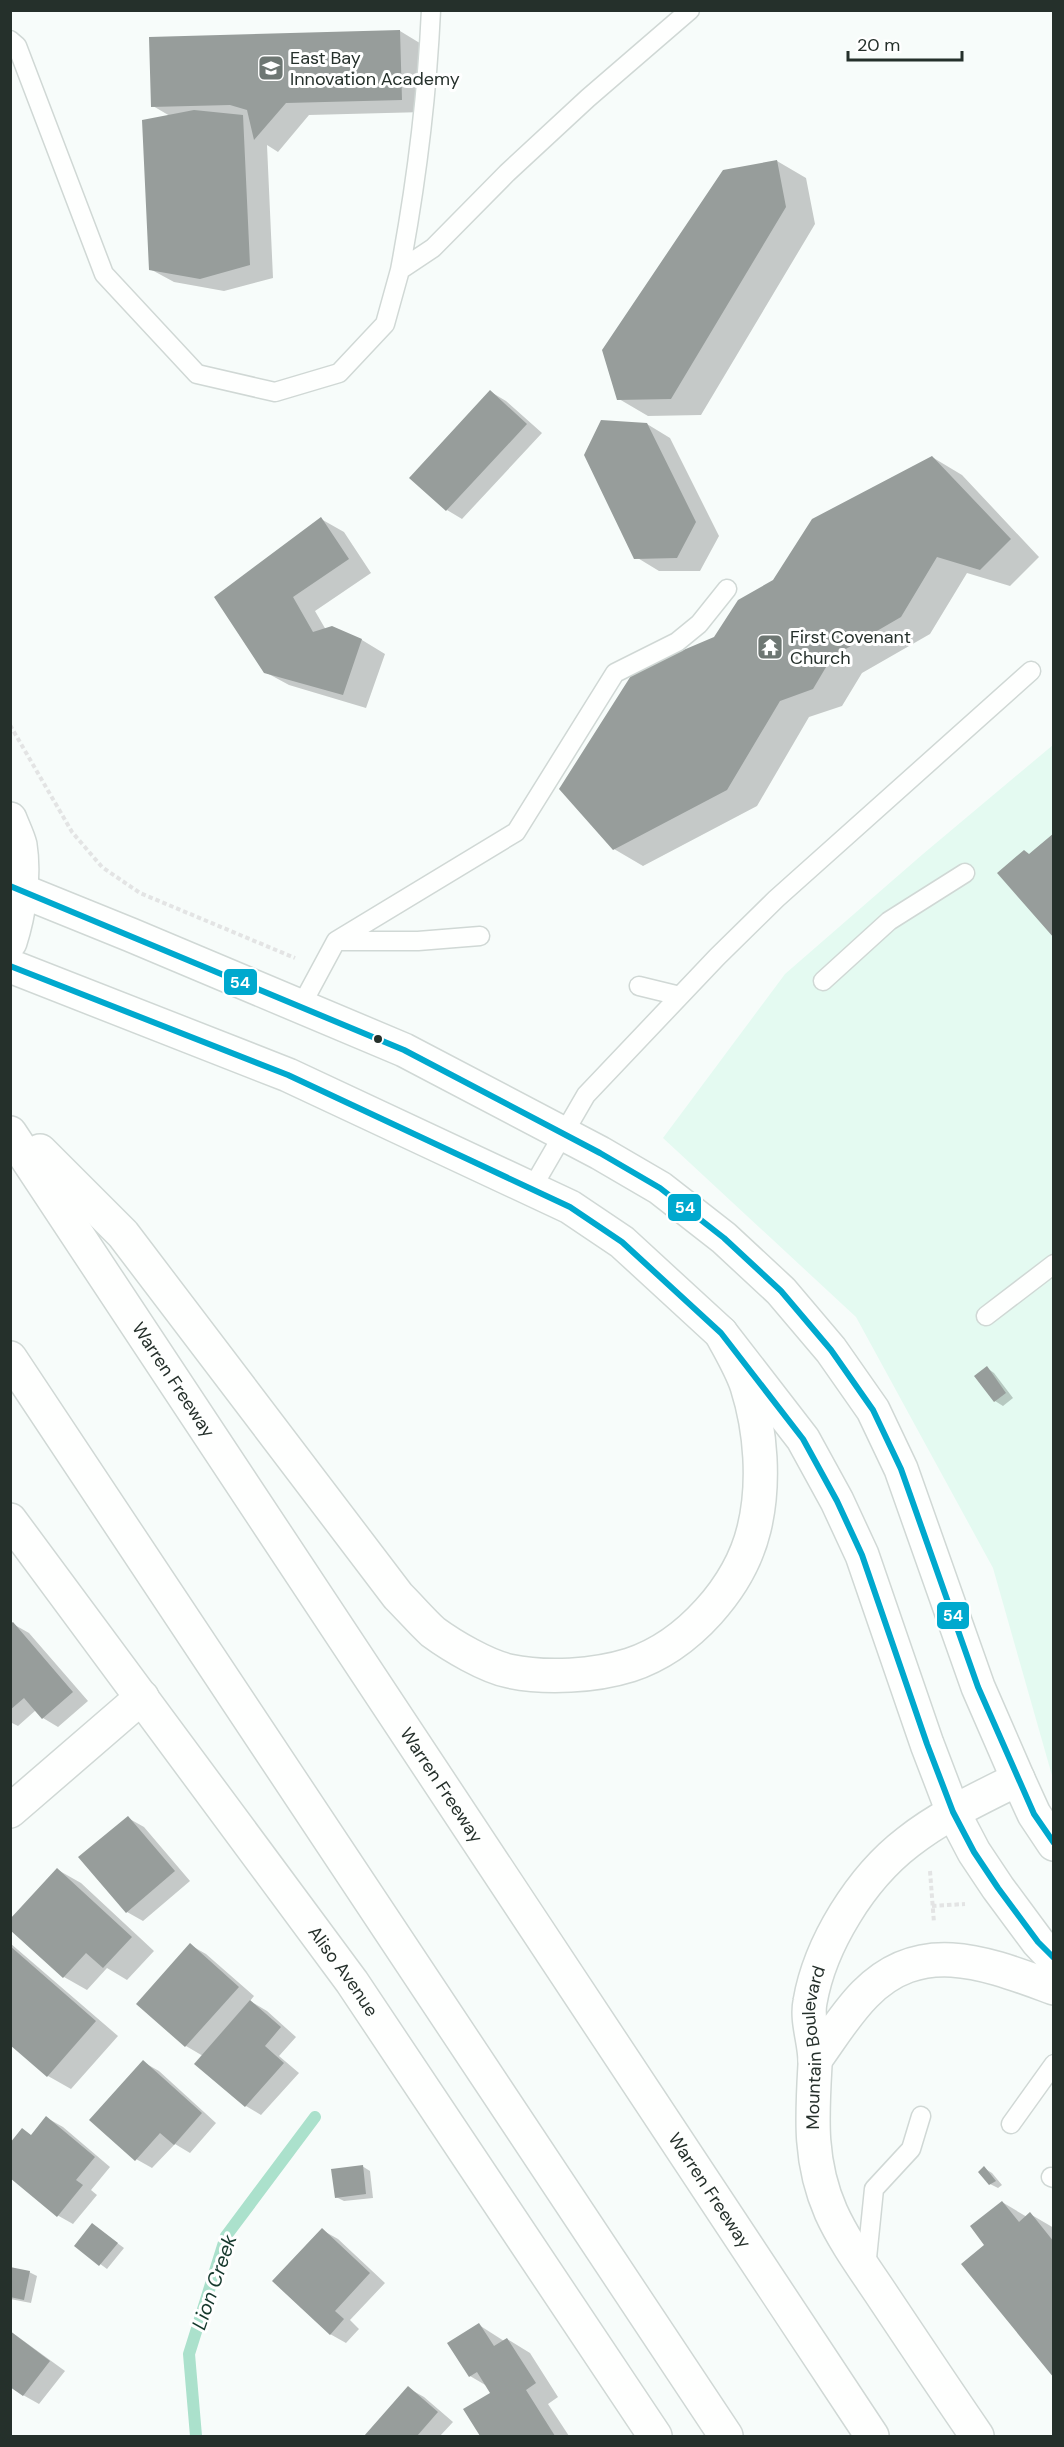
<svg xmlns="http://www.w3.org/2000/svg" width="1064" height="2447" viewBox="0 0 1064 2447" font-family="'DM Sans',sans-serif">
	<style>
		.built { fill: #e4faf1 }
		.shadow { fill: #0003 }
		.lines { fill: none; stroke-linecap: round; stroke-linejoin: round }
		.stream { stroke: #abe1cc; stroke-width: 12 }
		.building { fill: #979d9b }
		.service-casing { stroke: #d0d8d5; stroke-width: 21 }
		.minor-casing { stroke: #d0d8d5; stroke-width: 36 }
		.secondary-casing { stroke: #d0d8d5; stroke-width: 36 }
		.motorway-casing { stroke: #d0d8d5; stroke-width: 36 }
		.path { stroke: #e3e4e4; stroke-width: 4; stroke-dasharray: 4.5 3; stroke-linecap: butt }
		.service { stroke: #fefffe; stroke-width: 18 }
		.minor { stroke: #fefffe; stroke-width: 33 }
		.secondary { stroke: #fefffe; stroke-width: 33 }
		.motorway { stroke: #fefffe; stroke-width: 33 }
		.bus-1-casing { stroke: #fff; stroke-width: 10 }
		.bus-1 { stroke: #00a9ce; stroke-width: 6 }
		.bus-dot { fill: #25302b; stroke: #fff; stroke-width: 2 }
		.labels { text-anchor: middle; dominant-baseline: central; stroke-width: 6; stroke-linejoin: round; paint-order: stroke }
		.poi-label { font-size: 18px; fill: #25302b; stroke: #fff; text-anchor: start }
		.street-label { font-size: 18px; fill: #25302b; stroke: #fff }
		.water-label { font-size: 20px; font-style: italic; fill: #15382c; stroke: #fff }
		.line-badge { stroke: #fff; stroke-width: 2 }
		.badge-label { font-size: 16px; text-anchor: middle; font-weight: bold; fill: #fff }
	</style>
	<rect width="100%" height="100%" fill="#f7fcfa"/>
	<path class="built" d="M1053,745V1779L993,1568L856,1317L663,1138L785,974L923,854Z"/>
	<path class="shadow" d="M400,31L423,45L425,112L309,115L278,152L267,145L273,278L224,291L174,282L150,269L170,116L153,106Z
		M777,161L806,178L815,224L701,415L648,416L619,399Z
		M491,392L506,401L542,433L462,519L447,510Z
		M647,424L670,438L719,536L700,571H659L636,557Z
		M932,457L962,475L1039,557L1010,586L967,573L930,634L862,673L842,706L809,717L757,806L643,866L614,849L715,638L774,581Z
		M321,519L344,532L371,573L315,611L326,630L332,628L362,640L385,654L366,708L289,685L265,672Z
		M987,1368L994,1373L1013,1398L1003,1406L995,1401Z
		M13,1624L29,1633L88,1701L58,1727L43,1718L36,1710L18,1726L10,1722V1626Z
		M128,1818L144,1827L190,1881L143,1921L127,1912Z
		M58,1870L81,1883L154,1951L127,1980L107,1968L87,1990L64,1977Z
		M10,1943L118,2036L71,2089L48,2076L10,2043Z
		M190,1945L206,1954L254,1996L250,2001L267,2011L296,2037L279,2056L299,2073L261,2115L246,2106L203,2056L186,2046L138,2004Z
		M143,2062L159,2071L216,2123L190,2153L175,2144L152,2168L136,2159Z
		M47,2118L63,2127L110,2167L91,2190L97,2195L73,2224L57,2215L32,2136Z
		M362,2166L370,2171L373,2198L344,2201L336,2197Z
		M984,2168L992,2173L1002,2185L998,2188L990,2184Z
		M1002,2202L1027,2217L1030,2214L1054,2228V2376L986,2245Z
		M93,2225L124,2248L107,2269L76,2246Z
		M322,2230L338,2239L385,2283L350,2320L359,2329L346,2343L330,2334Z
		M10,2269L29,2272L37,2276L31,2303L10,2299Z
		M479,2325L504,2341L507,2339L530,2353L558,2397L548,2404L569,2436H482L465,2410L492,2393L487,2386L470,2376Z
		M10,2331L65,2371L39,2404L23,2395Z
		M408,2388L424,2397L453,2422L440,2436H366Z"/>
	<g class="lines">
		<path class="stream" d="M196,2436L189,2354L226,2236L315,2117"/>
	</g>
	<path class="building" d="M400,30L402,100L286,103L254,140L247,110L230,105L151,107L149,37Z
		M194,110L243,115L250,265L200,279L149,270L142,120Z
		M777,160L786,207L671,399L617,400L602,350L723,170Z
		M490,390L527,424L446,511L409,478Z
		M601,420L647,423L696,522L677,558L634,559L584,455Z
		M932,456L1011,539L980,570L937,557L901,617L832,657L813,689L780,701L727,790L613,850L559,789L634,671L714,637L738,600L773,580L812,519Z
		M321,517L349,559L293,597L313,632L332,626L362,639L343,695L264,673L214,597Z
		M1054,833V938L997,873L1024,850L1029,854Z
		M987,1366L1006,1393L994,1402L974,1376Z
		M13,1622L73,1692L42,1719L24,1698L10,1710V1624Z
		M128,1816L175,1871L126,1913L78,1857Z
		M57,1868L132,1937L103,1968L86,1953L63,1978L10,1930V1919Z
		M190,1943L239,1987L185,2047L136,2004Z
		M10,1946L96,2021L47,2077L10,2045Z
		M250,2000L281,2027L265,2046L284,2063L245,2107L194,2064Z
		M143,2060L202,2113L174,2145L160,2133L135,2161L89,2120Z
		M46,2116L95,2157L76,2180L83,2185L57,2217L10,2178V2143L22,2128L31,2135Z
		M363,2165L366,2194L335,2198L331,2169Z
		M984,2166L996,2181L989,2185L978,2172Z
		M1002,2201L1019,2222L1030,2212L1054,2242V2378L961,2264L984,2245L970,2226Z
		M92,2223L118,2243L99,2266L74,2246Z
		M322,2228L370,2273L335,2311L344,2319L330,2335L272,2281Z
		M10,2267L30,2271L24,2300L10,2297Z
		M479,2323L494,2346L507,2338L536,2383L526,2390L555,2436H480L463,2409L490,2393L477,2372L469,2377L447,2343Z
		M10,2331L50,2361L23,2396L10,2387Z
		M408,2386L438,2412L417,2436H364Z"/>
	<g class="lines">
		<defs>
			<path id="service" d="M10,40L17,46L104,274L197,374L275,392L339,373L385,324L400,270L433,248L507,173L588,98L690,10
				M400,270C416,185 427,97 431,10
				M338,941H418L480,936
				M823,981L889,921L965,873
				M639,986L680,996
				M301,1006L336,941L516,832L615,673L677,642L699,624L727,589
				M532,1188L586,1095L717,957L776,899L1031,671
				M986,1316L1054,1264
				M1011,2124L1054,2064
				M1051,2177L1054,2178
				M866,2268L874,2189L911,2149L921,2116"/>
			<path id="minor" d="M10,819C13,827 18,837 20,845C25,876 19,914 10,942
				M10,1811L142,1697"/>
			<g id="secondary">
				<path d="M10,886L131,935L404,1050L600,1153L660,1188L724,1238L781,1291L831,1350L873,1410L901,1469L978,1687L1018,1779L1034,1814L1054,1844"/>
				<path d="M10,966L288,1075L570,1207L622,1242L721,1333L803,1439L837,1501L862,1555L927,1744L953,1812L974,1852L998,1888L1038,1942L1054,1959"/>
				<path id="s1" d="M10,1520L352,1982L655,2436"/>
				<path d="M815,2060C831,2038 846,2013 865,1994C922,1936 988,1964 1054,1988"/>
				<path id="s2" d="M977,2436C946,2391 916,2346 886,2301C867,2272 845,2243 831,2212C809,2162 812,2117 815,2065C816,2044 806,2022 810,2002C820,1944 861,1878 908,1842C941,1816 980,1798 1018,1779"/>
			</g>
			<g id="motorway">
				<path id="s3" d="M10,1133L872,2436"/>
				<path d="M40,1151L123,1234L398,1596C410,1608 421,1621 433,1632C452,1646 486,1666 509,1671C546,1679 595,1676 630,1665C688,1646 740,1587 754,1529C765,1484 761,1430 747,1386C741,1368 730,1350 721,1333"/>
				<path d="M10,1358L726,2436"/>
			</g>
		</defs>
		<use href="#service" class="service-casing"/>
		<use href="#minor" class="minor-casing"/>
		<use href="#secondary" class="secondary-casing"/>
		<use href="#motorway" class="motorway-casing"/>
		<path class="path" d="M10,725L72,832L102,867L140,893L295,958
			M930,1871L934,1923
			M932,1906L965,1904"/>
		<use href="#service" class="service"/>
		<use href="#minor" class="minor"/>
		<use href="#secondary" class="secondary"/>
		<use href="#motorway" class="motorway"/>
		<defs>
			<path id="bus-1" d="M10,886L404,1050L600,1153L660,1188L724,1238L781,1291L831,1350L873,1410L901,1469L978,1687L1034,1814L1054,1843
				M10,966L288,1075L570,1207L622,1242L721,1333L803,1439L837,1501L862,1555L927,1744L953,1812L974,1852L998,1888L1038,1942L1054,1958"/>
		</defs>
		<use href="#bus-1" class="bus-1-casing"/>
		<use href="#bus-1" class="bus-1"/>
	</g>
	<defs>
		<symbol id="school-square" viewBox="-11 -11 22 22"><rect x="-9" y="-9" width="18" height="18" rx="4" fill="#6e7773" stroke="#fff"/><path d="M0-5L7-2L0 1L-7-2ZM-4 1L0 2.5L4 1V4Q0 6-4 4Z" fill="#fff"/></symbol>
		<symbol id="temple-square" viewBox="-11 -11 22 22"><rect x="-9" y="-9" width="18" height="18" rx="4" fill="#6e7773" stroke="#fff"/><path d="M0-6L5-2H3V0L6.5 2.5H4V6H1.5V3h-3V6H-4V2.5H-6.5L-3 0V-2H-5Z" fill="#fff"/></symbol>
	</defs>
	<g fill-rule="evenodd">
		<use href="#school-square" x="256" y="53" width="30" height="30"/>
		<use href="#temple-square" x="755" y="632" width="30" height="30"/>
	</g>
	<circle class="bus-dot" cx="378" cy="1039" r="5"/>
	<g class="labels">
		<g class="poi-label">
			<text x="290" y="58">East Bay<tspan x="290" dy="21">Innovation Academy</tspan></text>
			<text x="790" y="637">First Covenant<tspan x="790" dy="21">Church</tspan></text>
		</g>
		<g class="street-label">
			<text stroke="none"><textPath href="#s3" startOffset="296">Warren Freeway</textPath></text>
			<text stroke="none"><textPath href="#s3" startOffset="782">Warren Freeway</textPath></text>
			<text stroke="none"><textPath href="#s1" startOffset="561">Aliso Avenue</textPath></text>
			<text stroke="none"><textPath href="#s2" startOffset="435">Mountain Boulevard</textPath></text>
			<text stroke="none"><textPath href="#s3" startOffset="1268">Warren Freeway</textPath></text>
		</g>
		<g class="water-label">
			<text transform="translate(214 2282) rotate(-71)">Lion Creek</text>
		</g>
	</g>
	<g class="line-badge">
		<rect x="223" y="968" width="35" height="28" rx="6" fill="#00a9ce"/>
		<rect x="667" y="1193" width="35" height="29" rx="6" fill="#00a9ce"/>
		<rect x="936" y="1601" width="34" height="29" rx="6" fill="#00a9ce"/>
	</g>
	<g class="badge-label">
		<text x="240" y="988">54</text>
		<text x="685" y="1213">54</text>
		<text x="953" y="1621">54</text>
	</g>
	<rect width="1064" height="2447" fill="none" stroke="#25302b" stroke-width="24"/>
	<path d="M848 51v9h114v-9" fill="none" stroke="#25302b" stroke-width="3"/>
	<text x="857" y="51" font-size="18" fill="#25302b" stroke="#ffffff" stroke-width="4.5" paint-order="stroke">20 m</text>
</svg>
